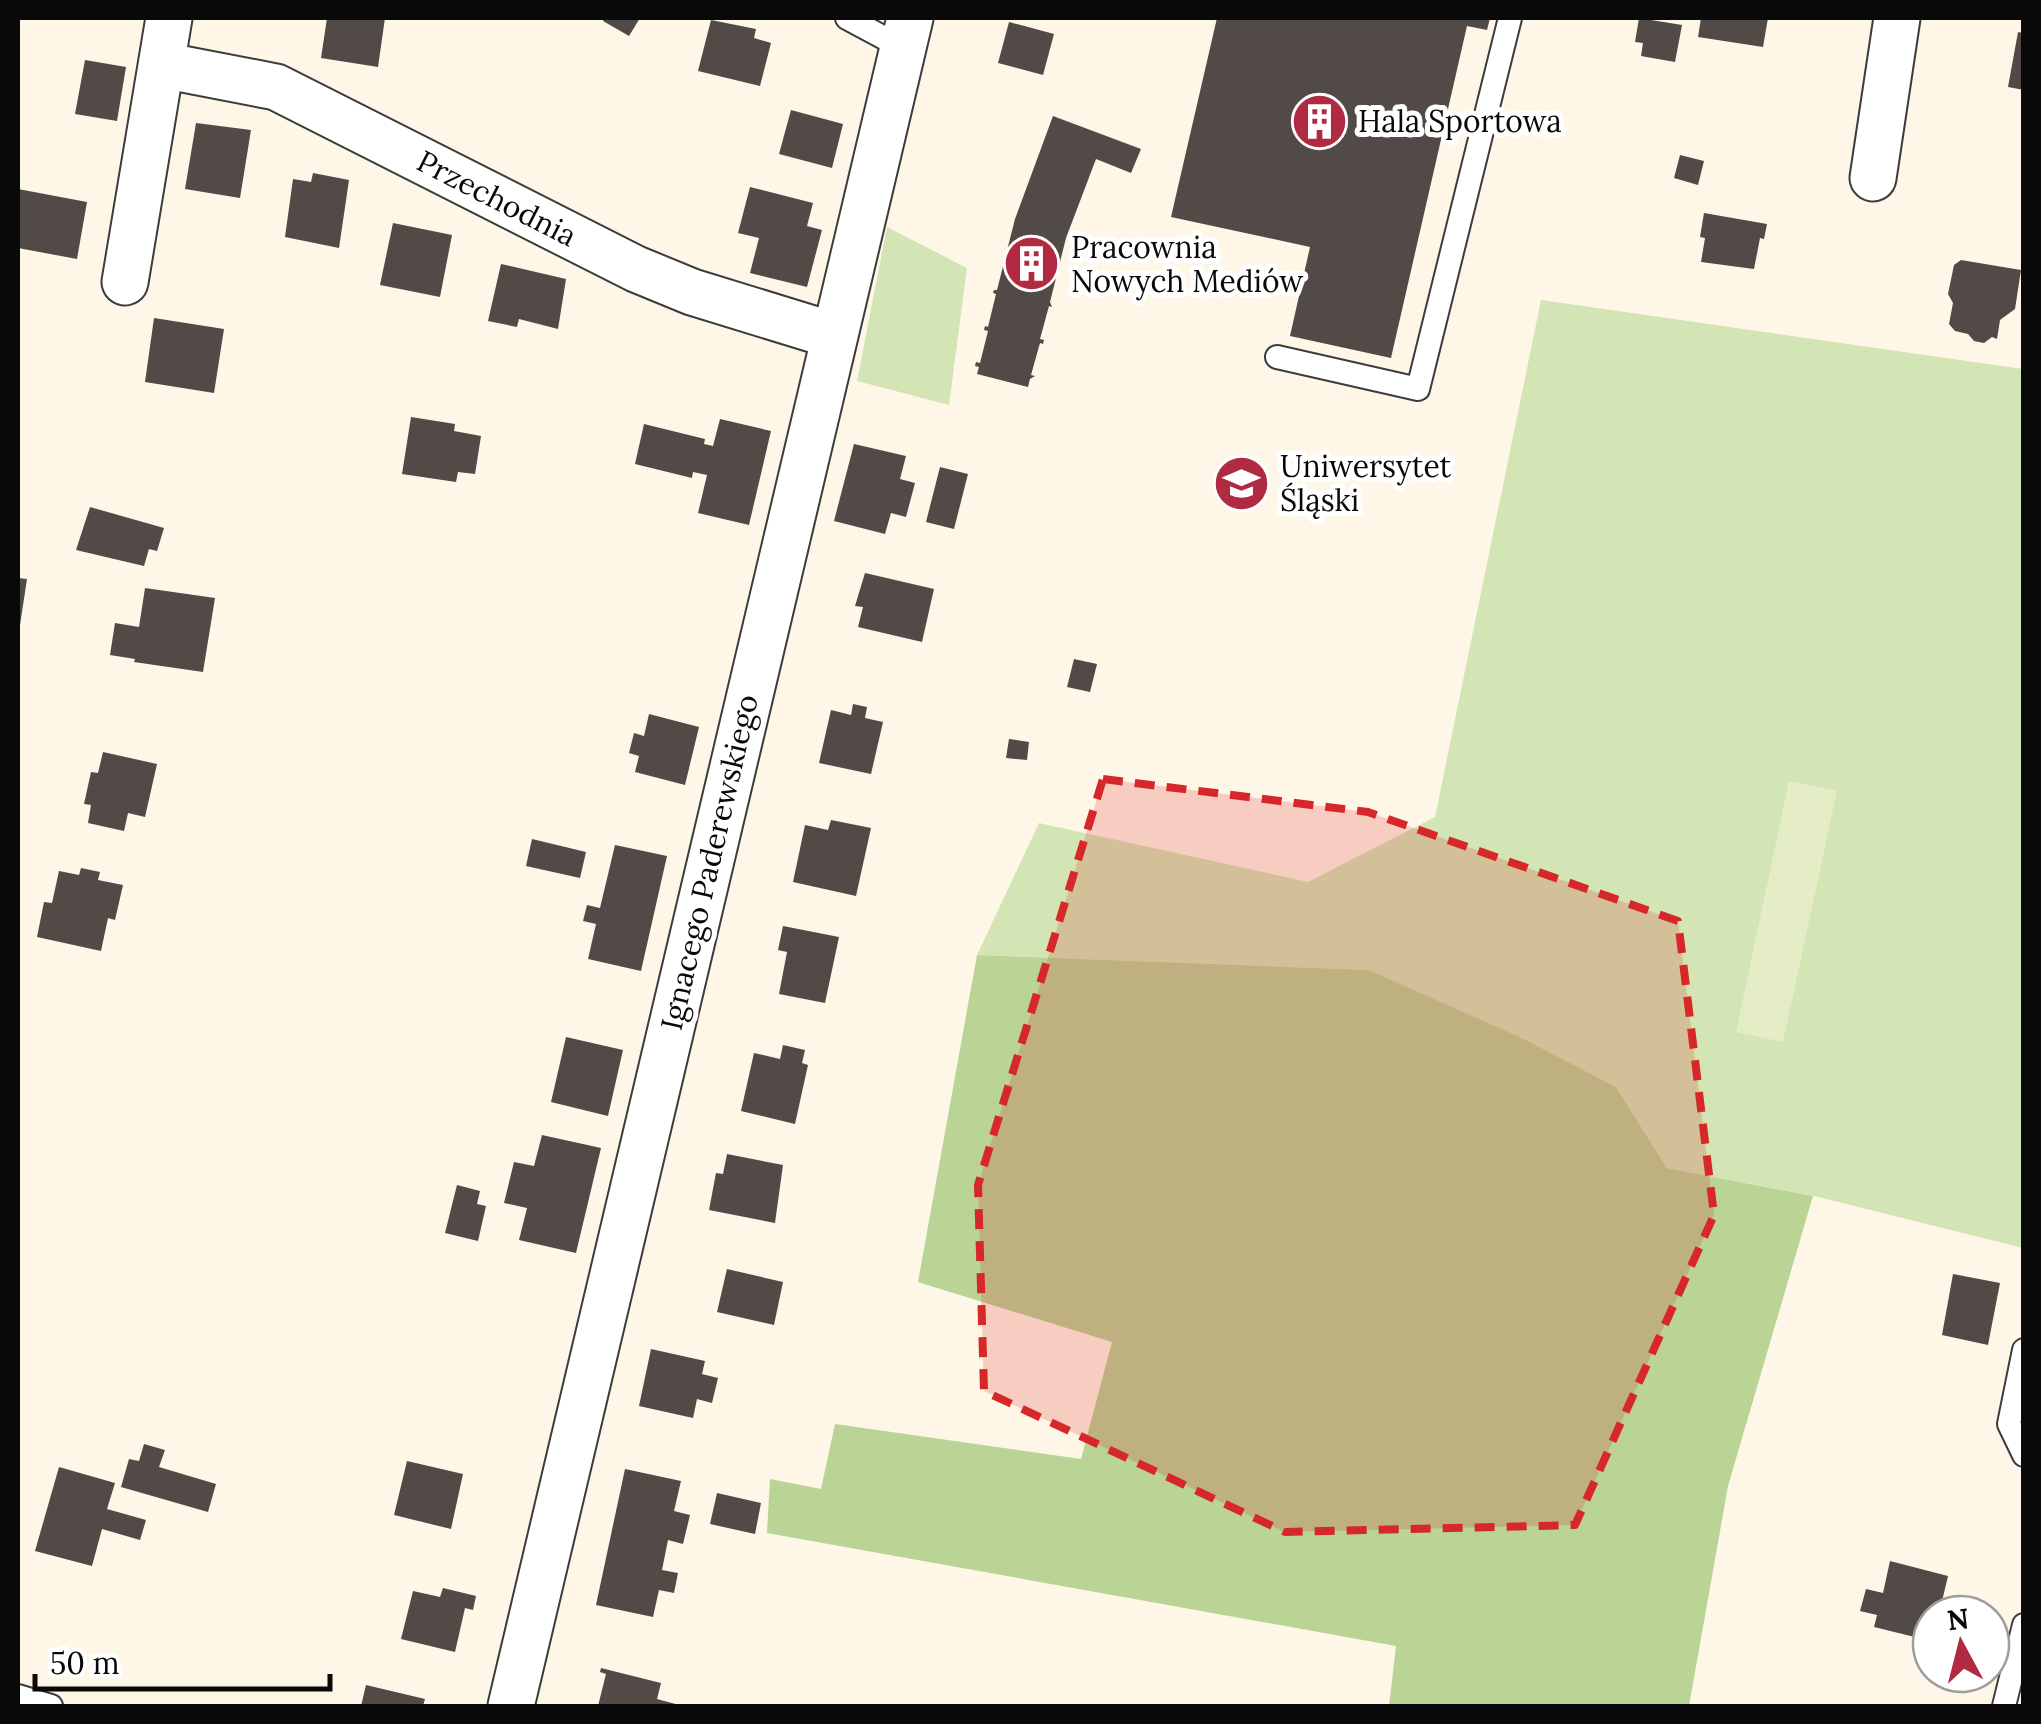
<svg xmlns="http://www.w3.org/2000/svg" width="2041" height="1724" viewBox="0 0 2041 1724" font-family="Lora,serif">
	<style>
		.green { fill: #d3e5b4 }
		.forest { fill: #b9d495 }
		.pitch { fill: #e4edc5 }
		.building { fill: #514a47 }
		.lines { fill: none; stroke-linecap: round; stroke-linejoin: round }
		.lane-casing { stroke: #3c3c3c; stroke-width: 26 }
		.street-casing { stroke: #3c3c3c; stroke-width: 49 }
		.lane { stroke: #fff; stroke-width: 22 }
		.street { stroke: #fff; stroke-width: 45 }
		.marked { fill: #d62828; fill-opacity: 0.2; stroke: #d62828; stroke-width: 8; stroke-dasharray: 20 12; stroke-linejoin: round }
		.labels { text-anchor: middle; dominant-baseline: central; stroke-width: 10; stroke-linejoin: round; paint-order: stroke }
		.poi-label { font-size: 30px; fill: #090909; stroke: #fff; text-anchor: start }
		.street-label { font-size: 30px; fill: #090909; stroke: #fff }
	</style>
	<rect width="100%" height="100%" fill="#fef7e7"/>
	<path class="green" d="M887,227L967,268L949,405L857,381Z
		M1541,300L2023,369V1248L1814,1196L1667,1168L1616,1087L1520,1037L1369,970L977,955L1039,823L1308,882L1435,817Z"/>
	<path class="forest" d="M977,955L1369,970L1520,1037L1616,1087L1667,1168L1813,1196L1728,1486L1689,1706H1389L1396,1646L767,1533L770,1479L821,1489L835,1424L1081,1459L1112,1342L918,1282Z"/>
	<path class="pitch" d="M1789,781L1837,791L1783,1042L1736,1032Z"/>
	<path class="building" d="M327,18H385L378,67L321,58Z
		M605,18H640L629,36L603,21Z
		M1217,18H1490L1487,30L1467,26L1391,358L1290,336L1310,247L1171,217Z
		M1639,18L1682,25L1675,62L1641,56L1643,43L1635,42Z
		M1701,18H1768L1763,47L1698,37Z
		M711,20L756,29L754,38L771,43L760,86L698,71Z
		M1009,22L1054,34L1043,75L998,63Z
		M2018,32L2024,33V90L2008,87Z
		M85,60L126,67L117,121L75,114Z
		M791,110L843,124L832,168L779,154Z
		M1053,116L1141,149L1131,173L1096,159L1066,238L1050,302L1052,307L1049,306L1040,339L1044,340L1043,344L1040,343L1031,375L1035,376L1030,379L1028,387L977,374L979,367L975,366L976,362L980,363L988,331L984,330L985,326L988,327L996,294L993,293L994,290H997L1015,219Z
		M196,123L251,130L240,198L185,189Z
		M1680,155L1704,161L1698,185L1674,178Z
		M313,173L349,180L339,248L285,237L293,179L311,182Z
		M750,187L813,203L807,226L822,230L807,287L750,273L759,238L738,233Z
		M18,189L87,202L77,259L18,248Z
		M1704,213L1767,224L1764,239L1760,238L1754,269L1701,262L1705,238L1700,237Z
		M393,223L452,235L440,297L380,285Z
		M1961,260L2021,270L2015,309L2000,320L1997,339L1992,337L1984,343L1974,341L1968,334L1955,331L1949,324L1953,303L1948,294L1954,265Z
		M501,264L566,279L558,329L519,319L517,327L488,321Z
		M154,318L224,329L214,393L145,382Z
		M411,417L455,424L454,431L481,436L475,474L458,472L456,482L402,474Z
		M720,419L771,431L749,525L698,513L707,475L693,472L692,478L635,464L644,424L705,439L704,444L713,446Z
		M854,444L906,456L900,479L915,483L906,517L891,513L885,534L834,521Z
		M940,467L968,474L954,529L926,522Z
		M90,507L164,528L157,551L149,549L144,566L76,550Z
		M865,573L934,589L922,642L858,627L863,607L855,606Z
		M18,578L27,579L20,625H18Z
		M145,588L215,598L203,672L134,662L135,659L110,655L115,623L139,627Z
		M1074,659L1097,664L1090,692L1067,687Z
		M853,704L867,707L865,718L883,722L871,774L819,763L831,710L851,715Z
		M649,714L699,727L685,785L635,772L639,756L629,753L634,733L644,736Z
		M1009,739L1029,742L1027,760L1006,758Z
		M103,752L157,764L145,817L128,813L124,831L88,823L91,805L84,804L91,772L98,773Z
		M831,820L871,828L856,896L793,882L805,825L828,830Z
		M532,839L586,852L580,878L526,866Z
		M615,845L667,856L641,971L588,959L596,924L583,921L587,905L600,908Z
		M81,868L100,872L98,880L123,885L115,920L108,918L101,951L37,937L44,902L52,903L59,871L79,875Z
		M783,926L839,937L825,1003L779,994L787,952L778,950Z
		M566,1037L623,1050L608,1116L551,1102Z
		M783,1045L805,1050L802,1063L808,1065L795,1124L741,1111L754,1053L780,1059Z
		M542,1135L601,1148L576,1253L519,1240L527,1208L504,1203L514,1162L534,1166Z
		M727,1154L783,1165L775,1223L709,1210L716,1173L723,1174Z
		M457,1185L480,1191L477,1204L486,1206L478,1241L445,1233Z
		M727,1269L783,1282L774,1325L717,1312Z
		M1953,1274L2000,1283L1988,1345L1942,1335Z
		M651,1349L705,1361L702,1374L718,1378L712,1403L697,1399L693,1418L639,1406Z
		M144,1444L165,1450L159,1467L216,1484L208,1512L121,1487L129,1459L139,1461Z
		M407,1461L463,1474L451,1529L394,1515Z
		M59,1467L115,1483L107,1509L146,1520L140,1540L102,1529L92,1566L35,1551Z
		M625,1469L681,1481L674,1511L690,1515L683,1544L668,1540L662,1570L678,1573L674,1593L659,1590L653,1617L596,1605Z
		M717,1493L761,1503L755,1534L710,1524Z
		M1890,1561L1948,1576L1939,1614H1931V1641L1874,1627L1877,1615L1860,1611L1866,1589L1883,1593Z
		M443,1588L476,1596L473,1610L465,1608L455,1652L401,1639L413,1591L440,1597Z
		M601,1668L661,1683L657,1699L683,1706H598L606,1674L600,1672Z
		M366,1685L425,1699L423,1706H361Z"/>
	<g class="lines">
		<defs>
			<path id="lane" d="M847,18L903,48
				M1277,357L1418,389L1510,18
				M2024,1350L2009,1424L2024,1455
				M18,1696L51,1706
				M2004,1706L2024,1625"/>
			<path id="street" d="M162,65L276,87L636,269L692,292L832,335
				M1873,178L1897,18
				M125,282L169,18
				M511,1706L910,18"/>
		</defs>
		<use href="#lane" class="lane-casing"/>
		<use href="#street" class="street-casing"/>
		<use href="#lane" class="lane"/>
		<use href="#street" class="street"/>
	</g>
	<path class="marked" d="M1103,779L1368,812L1678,921L1714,1215L1575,1525L1285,1532L984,1391L978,1185Z"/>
	<defs>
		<symbol id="building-disc" viewBox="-11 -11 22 22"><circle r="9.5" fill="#b02b41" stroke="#fff"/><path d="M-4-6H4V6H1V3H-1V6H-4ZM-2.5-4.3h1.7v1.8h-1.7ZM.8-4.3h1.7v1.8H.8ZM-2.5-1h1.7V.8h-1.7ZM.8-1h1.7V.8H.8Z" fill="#fff"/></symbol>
		<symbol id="university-disc" viewBox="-11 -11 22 22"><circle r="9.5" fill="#b02b41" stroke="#fff"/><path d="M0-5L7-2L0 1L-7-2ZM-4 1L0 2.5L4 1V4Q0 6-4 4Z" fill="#fff"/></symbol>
	</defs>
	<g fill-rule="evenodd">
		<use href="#building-disc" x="1288" y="90" width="63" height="63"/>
		<use href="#building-disc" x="1000" y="232" width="63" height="63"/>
		<use href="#university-disc" x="1210" y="452" width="63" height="63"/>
	</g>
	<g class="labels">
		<g class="poi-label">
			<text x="1358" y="121">Hala Sportowa</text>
			<text x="1071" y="247">Pracownia<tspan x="1071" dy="34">Nowych Mediów</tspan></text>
			<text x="1280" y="466">Uniwersytet<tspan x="1280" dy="34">Śląski</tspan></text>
		</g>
		<g class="street-label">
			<text transform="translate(497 198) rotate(27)">Przechodnia</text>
			<text transform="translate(709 862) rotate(-77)">Ignacego Paderewskiego</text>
		</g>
	</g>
	<rect width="2041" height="1724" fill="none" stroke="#090909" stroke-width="40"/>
	<g transform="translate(1961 1644) rotate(353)"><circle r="48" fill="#ffffff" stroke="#9d9d9d" stroke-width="2.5"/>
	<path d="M0-8L18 38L0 25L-18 38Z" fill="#b02b41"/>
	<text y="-15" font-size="28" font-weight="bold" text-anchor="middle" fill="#090909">N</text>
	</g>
	<path d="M35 1674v15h295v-15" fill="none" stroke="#090909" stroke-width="5"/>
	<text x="50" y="1674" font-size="30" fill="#090909" stroke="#ffffff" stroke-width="8" paint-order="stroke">50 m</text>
</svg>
